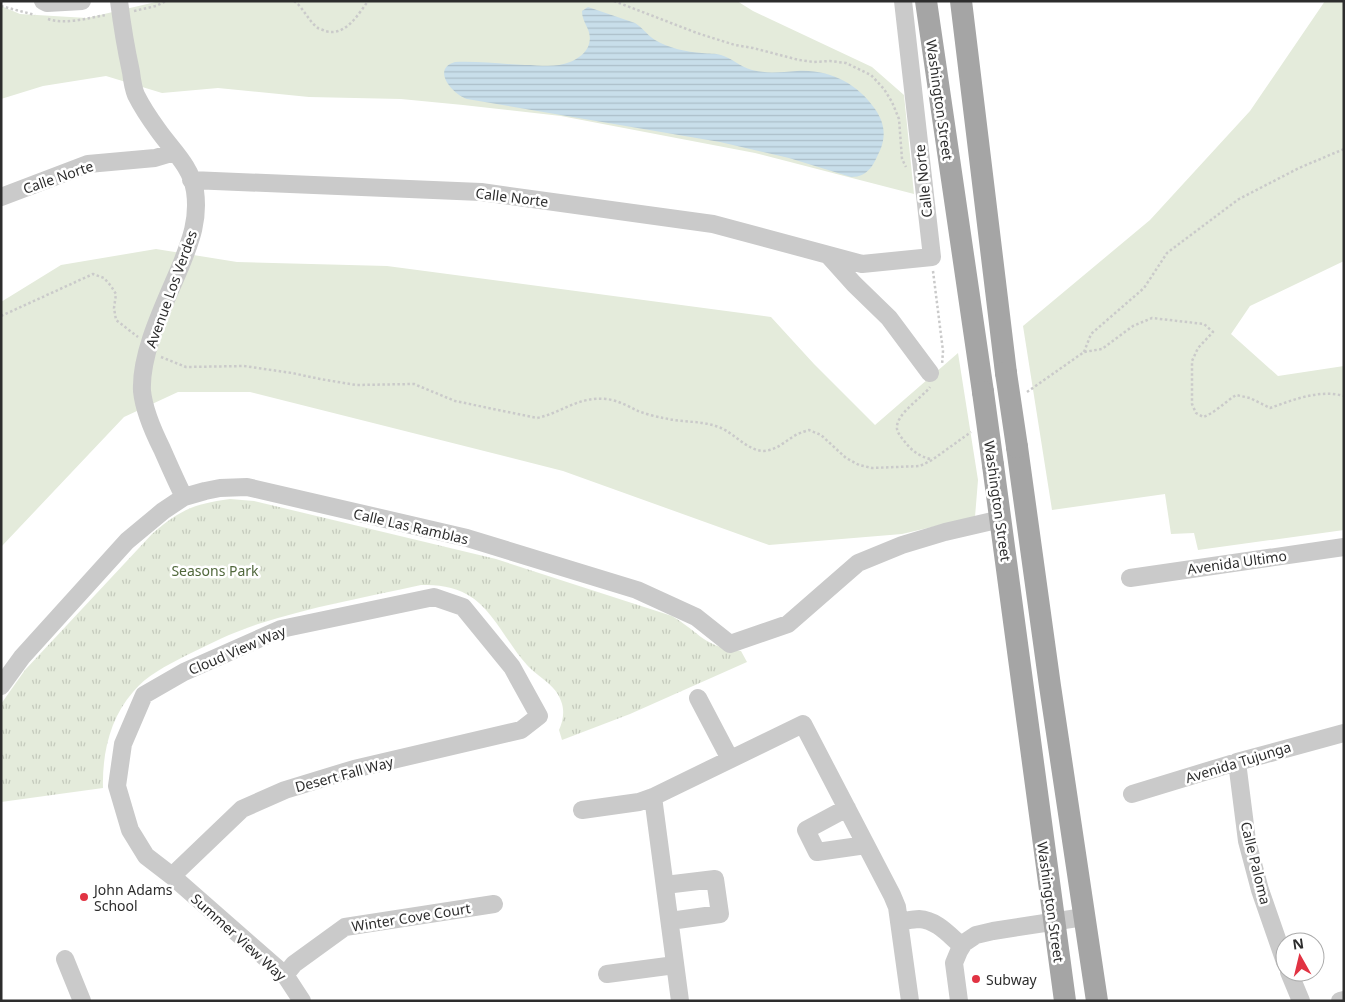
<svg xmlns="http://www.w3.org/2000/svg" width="1345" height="1002" viewBox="0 0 1345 1002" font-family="'Noto Sans',sans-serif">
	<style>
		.grass { fill: #e4ebdb }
		.park { fill: url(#park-tufts) }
		.water { fill: url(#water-rules) }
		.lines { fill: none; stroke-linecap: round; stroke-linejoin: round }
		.path { stroke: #cacaca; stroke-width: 2.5; stroke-dasharray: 2.5 2.5; stroke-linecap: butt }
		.minor { stroke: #cacaca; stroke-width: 18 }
		.major { stroke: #a5a5a5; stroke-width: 22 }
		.major-bridge { stroke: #a5a5a5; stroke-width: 22 }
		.poi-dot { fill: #e13343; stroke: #fff; stroke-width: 2 }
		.labels { text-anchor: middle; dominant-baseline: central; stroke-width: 5; stroke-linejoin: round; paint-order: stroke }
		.street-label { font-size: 14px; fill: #2d2d2d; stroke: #fff }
		.park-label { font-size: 14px; fill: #51683c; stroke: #fff }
		.poi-label { font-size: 14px; fill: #2d2d2d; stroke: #fff; text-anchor: start }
	</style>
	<defs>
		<pattern id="park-tufts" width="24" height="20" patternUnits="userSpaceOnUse" patternTransform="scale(1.25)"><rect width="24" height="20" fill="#e4ebdb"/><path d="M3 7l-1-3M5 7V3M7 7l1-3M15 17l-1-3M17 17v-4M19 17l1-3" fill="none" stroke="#c4cabc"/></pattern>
		<pattern id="water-rules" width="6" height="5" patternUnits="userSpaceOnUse" patternTransform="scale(1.25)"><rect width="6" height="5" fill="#c8deea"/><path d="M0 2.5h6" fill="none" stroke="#acbfc9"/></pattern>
	</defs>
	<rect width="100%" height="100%" fill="#fff"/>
	<path class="grass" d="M160,1H737L753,11L872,67L904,95L914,194L755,153L561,116L463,105L401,99L309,97L218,88L162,93L106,76L43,86L1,99V6L20,14L87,18Z
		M1325,1H1344V261L1250,306L1231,334L1278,376L1344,366V530L1198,550L1194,533L1171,534L1165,494L1052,510L1023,326L1150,220L1250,111Z
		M156,249L237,262L387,266L771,317L814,364L875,425L958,353L978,480L975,517L902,534L769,545L563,471L250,392H178L124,417L1,547V302L61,265Z"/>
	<path class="park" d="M230,499L254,501L496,559L672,616C699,632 705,648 741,651L747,662L630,714L562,740L559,730C563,721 565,711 561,701C556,685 538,677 527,665C508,645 493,609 468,595C453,586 438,585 421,585C366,597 311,607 258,624C233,632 209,644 185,656C166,666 147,675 133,692C110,718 102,754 103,788L1,802V704L25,670L152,534C180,510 193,504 230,499Z"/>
	<path class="water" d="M588,7L635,23C643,28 647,35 655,40C668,48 687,52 702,53C709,54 715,53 721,55C732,58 740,67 752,70C767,74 781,72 797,71C829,69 857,83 875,109C884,122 886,134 881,148C874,164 869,177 851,177L789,158L720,142L467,99C452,94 431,69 455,62C478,61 502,64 525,65C540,65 556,68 570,62C578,59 587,52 589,44C593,30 582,24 582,11Z"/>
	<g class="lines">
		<path class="path" d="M294,1C304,8 308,21 318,28C319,29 324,30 325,31C345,37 358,15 368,1
			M614,1L697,33L735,45L753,48L799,60L814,62L830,61L846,63L871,75L884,89L892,102L899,119L902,159L906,167
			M1,6L35,15
			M134,11L156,6L166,1
			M48,19C65,25 88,18 106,15
			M933,271L943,351L942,365
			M1,316L93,274L104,278L111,286L116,294L114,308L116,320L138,337
			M1084,352L1091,334L1144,288L1167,253L1239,199L1299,168L1344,149
			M161,357L186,367L244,366L292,373L320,379L356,385L414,384L455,401L537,418C561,413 579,396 606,399C617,400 628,406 638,411C646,414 656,417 664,418C683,423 703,420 721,428C735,434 748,451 764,451C778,450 787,439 798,434C802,432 806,431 809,430L821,435L846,458L859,465L872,468L920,466L932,460L971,432
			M1027,392L1084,352L1102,349L1133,326L1152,318L1204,324L1213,332L1198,348L1192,361V404L1196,413L1203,417C1215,413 1225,402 1236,395L1250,398L1270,408C1293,400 1319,389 1344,396
			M930,459C919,456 912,451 905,442C902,438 898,434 897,429C895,414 922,398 930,387"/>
		<path class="minor" d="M43,1L47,3L82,1
			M119,1C122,25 126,49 131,72C132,80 133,88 136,95C142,107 150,119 158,130C172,150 191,166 195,191C199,219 191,240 181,265C166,301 140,352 142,391C144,411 153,431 162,449C169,465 176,481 184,497
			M191,180L481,192L713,224L862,264L932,257L903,1
			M1,197L88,164L155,158L175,152
			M828,255L854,284L889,318L930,373
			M1130,578L1344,547
			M1,686L22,657L127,541L163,511L184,497L205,491L220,488L247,487L467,538L637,590L696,617L730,644L788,624L858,563L902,545L945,532L1001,519
			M698,698L730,759
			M1237,762L1247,841L1260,890L1285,962
			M1132,794L1237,762L1344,733
			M653,797L680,1001
			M847,808L806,830L817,852L866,845
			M582,810L639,802L653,797L803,724L892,895L897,907L910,1001
			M172,876L242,809L285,790L354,769L521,730L539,716L512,667L463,607L434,597L281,629L184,672L144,695L123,744L117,786L130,830L146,856L172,876L285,975L302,1001
			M665,885L715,879L720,914L670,921
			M899,922C906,921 913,919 919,919C937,920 949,935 962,946
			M65,959L82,1001
			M1289,972L1301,1001
			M607,974L675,965
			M285,975L294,964L345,927L494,904
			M959,1001L954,963L959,951L964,943L976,935L993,931L1084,917
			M1340,1001L1344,1000"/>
		<path class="major" d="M926,1L983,392
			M961,1L1006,373
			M1017,447L1050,686L1097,1001
			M993,465L1065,1001"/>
		<path class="major-bridge" d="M1006,373L1017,447
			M983,392L993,465"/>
	</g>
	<g class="poi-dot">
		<circle cx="84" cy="897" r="5"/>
		<circle cx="976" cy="979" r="5"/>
	</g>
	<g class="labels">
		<g class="street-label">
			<text transform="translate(940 100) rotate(82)">Washington Street</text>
			<text transform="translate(58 177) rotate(-19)">Calle Norte</text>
			<text transform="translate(923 181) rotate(-96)">Calle Norte</text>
			<text transform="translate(512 197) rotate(7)">Calle Norte</text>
			<text transform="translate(171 289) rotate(-70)">Avenue Los Verdes</text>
			<text transform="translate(998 501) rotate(82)">Washington Street</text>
			<text transform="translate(411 526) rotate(13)">Calle Las Ramblas</text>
			<text transform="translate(1237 562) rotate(-8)">Avenida Ultimo</text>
			<text transform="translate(237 650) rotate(-23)">Cloud View Way</text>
			<text transform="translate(1238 762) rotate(-17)">Avenida Tujunga</text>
			<text transform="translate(344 774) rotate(-15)">Desert Fall Way</text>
			<text transform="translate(1256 863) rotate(76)">Calle Paloma</text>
			<text transform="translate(1051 902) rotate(82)">Washington Street</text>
			<text transform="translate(411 917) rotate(-9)">Winter Cove Court</text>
			<text transform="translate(239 937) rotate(42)">Summer View Way</text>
		</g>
		<g class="park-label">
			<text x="215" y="570">Seasons Park</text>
		</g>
		<g class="poi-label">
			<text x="94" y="889">John Adams<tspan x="94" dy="16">School</tspan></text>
			<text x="986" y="979">Subway</text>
		</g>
	</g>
	<rect width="1345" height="1002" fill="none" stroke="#2d2d2d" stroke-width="5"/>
	<g transform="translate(1300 957) rotate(352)"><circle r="24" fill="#ffffff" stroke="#ababab"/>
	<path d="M0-4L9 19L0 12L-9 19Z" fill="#e13343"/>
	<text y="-8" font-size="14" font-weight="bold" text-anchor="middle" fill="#2d2d2d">N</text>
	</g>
</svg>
